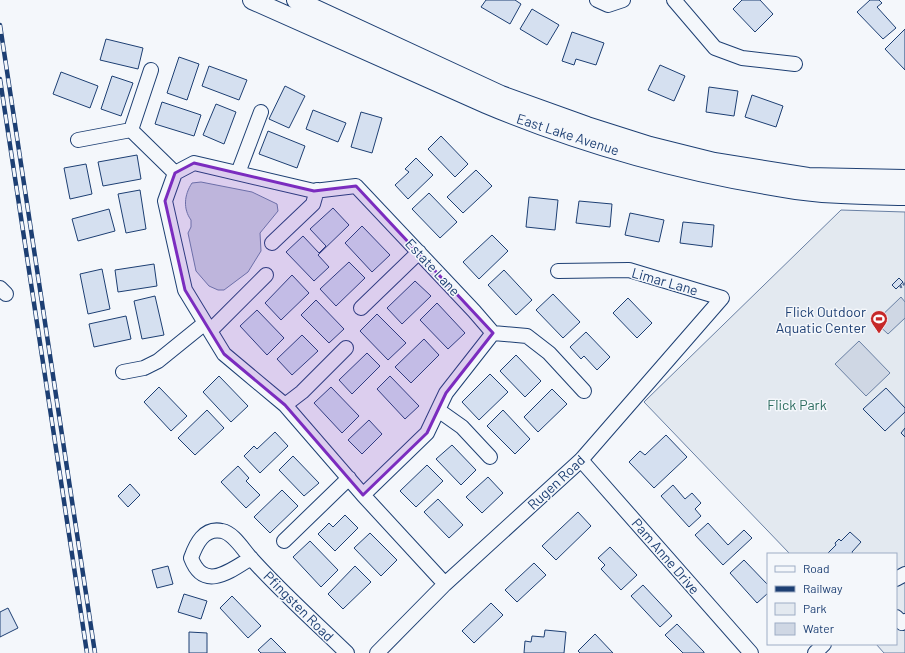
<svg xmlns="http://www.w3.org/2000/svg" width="905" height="653" viewBox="0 0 905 653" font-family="Barlow,sans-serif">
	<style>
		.green { fill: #e3e9f0; stroke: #687fa3 }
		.water { fill: #cfd7e4; stroke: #687fa3 }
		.building { fill: #d5e0f0; stroke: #1d3f73 }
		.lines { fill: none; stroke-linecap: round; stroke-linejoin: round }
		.minor-casing { stroke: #1d3f73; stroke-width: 16 }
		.major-casing { stroke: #1d3f73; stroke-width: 20 }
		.path { stroke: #5e769c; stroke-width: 2.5; stroke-dasharray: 3 2; stroke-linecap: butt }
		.minor { stroke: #f4f7fb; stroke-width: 14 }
		.major { stroke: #f4f7fb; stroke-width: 18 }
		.rail-casing { stroke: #1d3f73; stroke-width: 4.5 }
		.rail { stroke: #f4f7fb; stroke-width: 3; stroke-dasharray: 9; stroke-linecap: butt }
		.marked { fill: #7b2cbf; fill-opacity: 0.2; stroke: #7b2cbf; stroke-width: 3; stroke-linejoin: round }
		.labels { text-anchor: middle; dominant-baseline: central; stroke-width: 3; stroke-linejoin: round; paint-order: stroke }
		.street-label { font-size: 14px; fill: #1d3f73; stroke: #f4f7fb }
		.poi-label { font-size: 14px; fill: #1d3f73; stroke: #f4f7fb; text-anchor: end }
		.park-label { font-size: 14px; fill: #2c6c60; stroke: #f4f7fb }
	</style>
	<rect width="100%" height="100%" fill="#f4f7fb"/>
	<path class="green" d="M841,210L905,212V653H884L876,644H896V554H790L644,402Z"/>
	<path class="water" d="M201,182L252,192L277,204L278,211L260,233L261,251L248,272L224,290H218L209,286L196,271L188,233L191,227V220C183,209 184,195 192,183Z
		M901,297L905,302V318L888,334L875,322Z
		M859,341L890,373L866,396L835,364Z"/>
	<path class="building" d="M486,0H515L521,4L510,24L481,7Z
		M742,0H760L773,14L755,32L733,9Z
		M870,0H879L882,3L877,7L896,28L883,39L857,12Z
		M532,9L559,25L547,45L520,29Z
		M905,29V70L885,49Z
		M572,32L604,43L596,65L576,59L574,65L562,61Z
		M106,39L143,48L138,69L100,60Z
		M179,57L199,64L187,100L167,93Z
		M660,65L685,76L674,101L648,90Z
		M209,66L247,80L239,100L202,86Z
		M61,72L98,86L90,108L53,94Z
		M112,76L133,83L121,116L101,109Z
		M285,86L305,96L289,128L269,119Z
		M709,87L738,91L734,116L706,112Z
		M752,95L783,106L776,127L745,117Z
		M162,102L201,115L194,136L155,124Z
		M216,104L236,112L224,144L203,135Z
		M313,110L346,123L338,142L306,129Z
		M361,112L382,118L372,153L351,147Z
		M268,131L305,146L297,168L259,154Z
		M441,136L468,164L455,177L428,149Z
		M137,155L141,179L103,186L98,162Z
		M416,158L433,175L408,199L395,185L409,172L405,169Z
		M86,164L92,194L70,199L64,168Z
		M476,170L492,186L463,213L447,197Z
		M140,190L146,229L126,233L118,194Z
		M429,193L457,222L440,238L412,209Z
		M529,197L558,200L555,230L526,227Z
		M579,201L612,204L610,227L576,223Z
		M333,208L349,225L318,255L329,267L314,281L286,252L303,236L319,253L326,246L310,229Z
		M109,209L115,231L78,241L72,219Z
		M630,213L664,220L659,242L625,235Z
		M683,222L714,225L712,247L680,243Z
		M362,226L390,255L372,272L345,243Z
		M492,235L508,251L479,279L463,262Z
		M349,262L365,278L336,306L320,289Z
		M154,264L157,286L118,292L115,270Z
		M102,269L110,309L88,314L80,274Z
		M504,270L532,300L516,315L488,285Z
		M292,275L309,293L281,320L265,303Z
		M899,278L903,282L896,289L892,285Z
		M415,281L431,296L402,324L387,308Z
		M553,294L580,322L563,338L536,310Z
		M155,296L164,335L142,339L134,301Z
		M628,298L652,323L637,338L613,313Z
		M316,300L344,329L329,343L301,315Z
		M437,303L465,333L448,349L420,320Z
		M257,310L284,338L267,355L240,326Z
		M377,314L406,343L388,360L360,331Z
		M126,316L131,339L94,347L89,324Z
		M586,332L610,357L597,370L584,356L581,359L570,347Z
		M302,335L318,351L292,375L277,359Z
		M424,339L439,355L411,383L395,367Z
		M367,353L380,366L352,394L339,380Z
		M516,355L541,381L525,397L500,371Z
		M490,374L508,392L479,420L462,402Z
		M219,376L248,406L231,422L203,392Z
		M390,376L419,406L405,419L377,389Z
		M159,387L187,416L171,431L144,402Z
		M331,387L359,416L342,433L314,403Z
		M886,388L905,408V412L885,431L863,409Z
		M552,389L567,404L538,432L524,417Z
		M207,410L224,428L195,455L178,438Z
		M503,410L530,439L515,454L487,426Z
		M369,420L382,434L362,454L348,440Z
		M905,428V437L901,433Z
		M275,432L288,446L260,473L244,456L254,446L257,449Z
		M666,435L687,457L654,488L629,462L640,451L645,455Z
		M452,445L476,470L461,485L436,459Z
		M293,456L319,483L304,496L279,470Z
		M427,465L443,481L416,507L400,491Z
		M238,466L249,478L246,481L260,495L246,508L221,482Z
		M488,477L503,493L482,513L466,497Z
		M130,484L140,495L128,507L118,496Z
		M673,485L685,499L692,493L701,503L695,509L701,516L689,527L661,496Z
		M282,490L298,506L270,533L254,517Z
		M438,499L463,525L449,538L424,512Z
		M578,512L591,526L556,560L542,546Z
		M345,515L358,528L335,551L318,534L329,523L333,527Z
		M708,523L728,545L744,530L752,538L723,565L695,535Z
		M850,532L861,542L852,552L853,554H827L836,545L835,543L839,539L841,541Z
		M370,533L397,560L381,576L354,548Z
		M310,541L338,570L321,587L293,557Z
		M610,547L637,575L621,590L601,569L605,565L598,558Z
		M744,560L768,585V593L757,603L730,573Z
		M534,563L546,575L517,602L505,590Z
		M168,566L173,584L157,588L152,570Z
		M355,566L371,582L343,609L328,594Z
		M643,585L672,616L660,627L631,596Z
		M184,594L207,601L201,619L178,612Z
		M232,596L261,626L248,638L220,608Z
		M491,603L503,615L474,643L462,631Z
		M8,608L18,628L0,637V612Z
		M677,624L704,652V653H683L665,635Z
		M545,630L566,632L564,653H524L525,641L531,642L532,636L544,637Z
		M189,632L207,633V653H189Z
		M595,634L613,653H580L578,651Z
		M271,638L286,653H261L258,650Z"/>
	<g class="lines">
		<defs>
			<path id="minor" d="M597,0L608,5L623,0
				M674,0L715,48L742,58L795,64
				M131,130L151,70
				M78,140L131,130L175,173
				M194,163L314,191L356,186L474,311L493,333L446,393L427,433L363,495L285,405L224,354L185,290L165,201L175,173Z
				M238,173L261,112
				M272,243L313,204L317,190
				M0,288L6,294
				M361,308L419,252
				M210,331L266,275
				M493,333L527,336L549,353L584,391
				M123,372L144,368L158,361L205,323
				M285,405L302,392L346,348
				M438,410L462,427L490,457
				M581,460L751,653
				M363,495L445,584
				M284,541L349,478
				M251,558C230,571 204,592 191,558C196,544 204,527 222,531C233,533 242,548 249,556C279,590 314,621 347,653
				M896,579L905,574
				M896,617L902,623L905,621
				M377,653L445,584L581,460L722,298L629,270L558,271
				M815,653L824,644"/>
			<path id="major" d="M252,0L486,104C581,144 682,172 784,188C824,195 865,195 905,196
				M296,0L501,95L587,126L650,146L714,162L808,177L905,179"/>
		</defs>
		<use href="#minor" class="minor-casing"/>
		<use href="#major" class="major-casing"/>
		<path class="path" d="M900,285L901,287L905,283"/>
		<use href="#minor" class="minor"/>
		<use href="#major" class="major"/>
		<defs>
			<path id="rail" d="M0,25L95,653
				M0,79L87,653"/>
		</defs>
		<use href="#rail" class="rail-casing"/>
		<use href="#rail" class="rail"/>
	</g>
	<path class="marked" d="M194,163L314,191L356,186L493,333L446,393L427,433L363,495L285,405L224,354L185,290L165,201L175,173Z"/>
	<defs>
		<symbol id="stadium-pin" viewBox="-11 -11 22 30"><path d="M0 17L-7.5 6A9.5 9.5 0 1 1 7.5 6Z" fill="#c62828" stroke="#f4f7fb"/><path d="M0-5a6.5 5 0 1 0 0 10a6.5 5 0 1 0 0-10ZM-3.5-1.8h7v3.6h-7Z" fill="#fff"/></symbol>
	</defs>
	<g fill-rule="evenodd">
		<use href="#stadium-pin" x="869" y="309" width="20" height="27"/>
	</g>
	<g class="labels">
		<g class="street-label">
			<text transform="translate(568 134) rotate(18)">East Lake Avenue</text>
			<text transform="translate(433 267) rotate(47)">Estate Lane</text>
			<text transform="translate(665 281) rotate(16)">Limar Lane</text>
			<text transform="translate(556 482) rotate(-43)">Rugen Road</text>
			<text transform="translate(666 556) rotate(49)">Pam Anne Drive</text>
			<text transform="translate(299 606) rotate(45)">Pfingsten Road</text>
		</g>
		<g class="poi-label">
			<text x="866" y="311">Flick Outdoor<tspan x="866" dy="16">Aquatic Center</tspan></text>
		</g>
		<g class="park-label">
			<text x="797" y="404">Flick Park</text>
		</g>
	</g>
	<rect x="767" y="553" width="130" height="92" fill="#f4f7fb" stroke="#9eadc5"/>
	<rect x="775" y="566" width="20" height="6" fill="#f4f7fb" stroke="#9eadc5"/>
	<text x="803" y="573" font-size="12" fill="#1d3f73">Road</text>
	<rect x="775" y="586" width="20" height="6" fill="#1d3f73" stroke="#9eadc5"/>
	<text x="803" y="593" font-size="12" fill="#1d3f73">Railway</text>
	<rect x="775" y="603" width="20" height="12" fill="#e3e9f0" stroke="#9eadc5"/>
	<text x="803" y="613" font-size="12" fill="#1d3f73">Park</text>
	<rect x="775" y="623" width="20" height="12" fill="#cfd7e4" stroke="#9eadc5"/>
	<text x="803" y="633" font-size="12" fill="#1d3f73">Water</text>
</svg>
